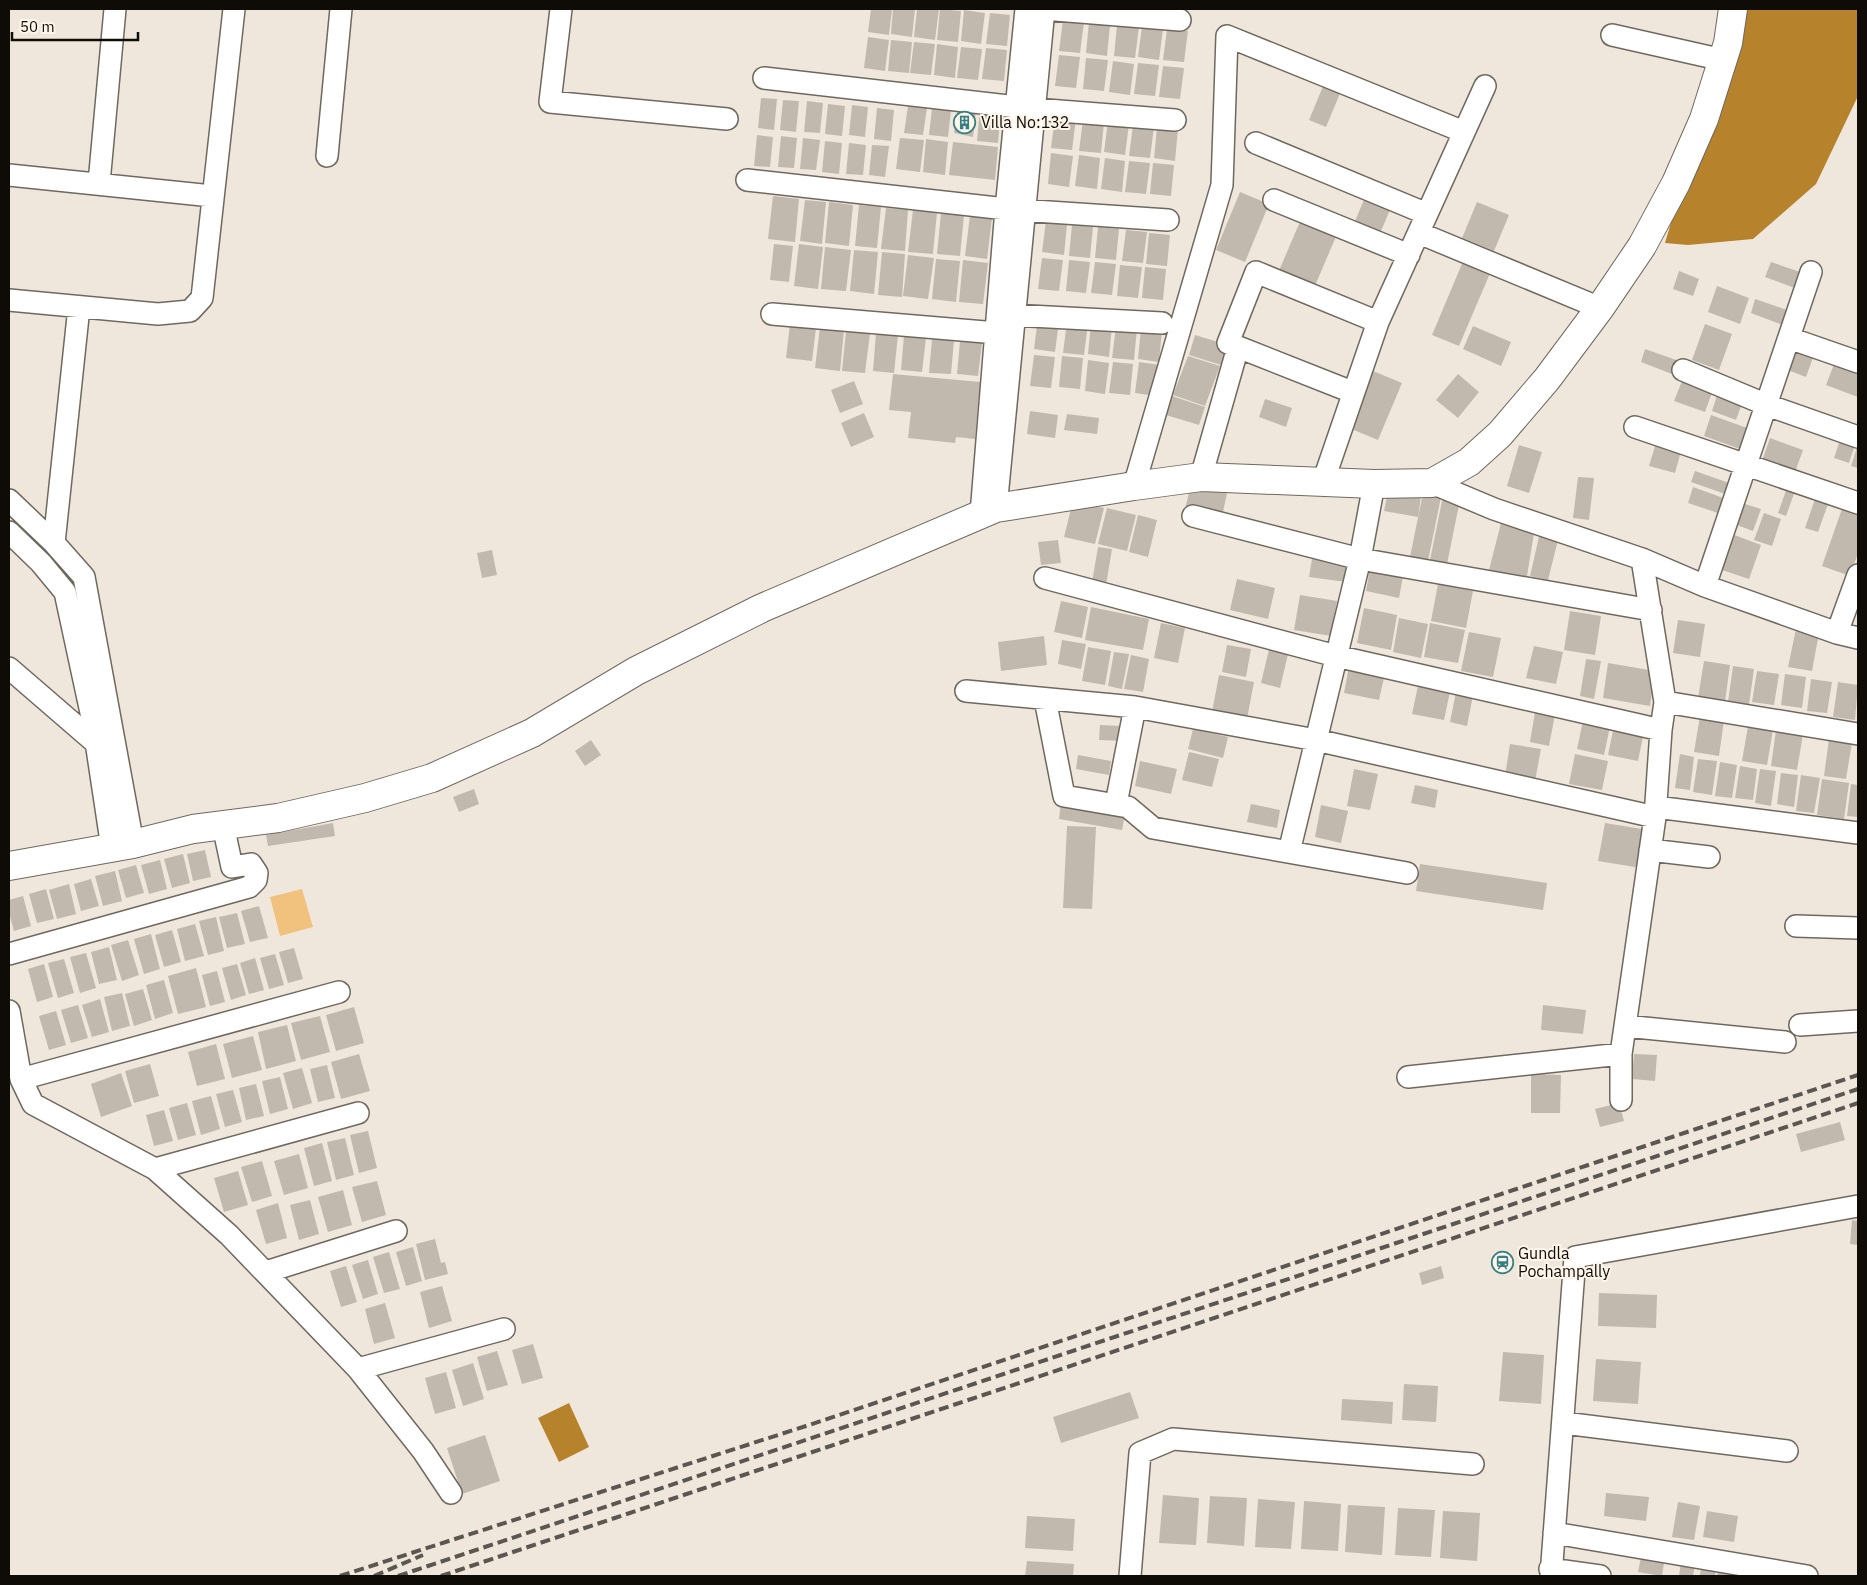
<svg xmlns="http://www.w3.org/2000/svg" width="1867" height="1585" viewBox="0 0 1867 1585" font-family="'IBM Plex Sans',sans-serif">
	<style>
		.green { fill: #f1c27e }
		.water { fill: #b6832c }
		.building { fill: #c1b9ae }
		.lines { fill: none; stroke-linecap: round; stroke-linejoin: round }
		.minor-casing { stroke: #6f685e; stroke-width: 24 }
		.major-casing { stroke: #6f685e; stroke-width: 30 }
		.minor { stroke: #fff; stroke-width: 21 }
		.major { stroke: #fff; stroke-width: 28 }
		.rail { stroke: #5b564f; stroke-width: 4; stroke-dasharray: 10 5; stroke-linecap: butt }
		.labels { text-anchor: middle; dominant-baseline: central; stroke-width: 4; stroke-linejoin: round; paint-order: stroke }
		.poi-label { font-size: 16px; fill: #0f0c08; stroke: #fdf5e9; text-anchor: start }
	</style>
	<rect width="100%" height="100%" fill="#f0e7dc"/>
	<path class="green" d="M302,889L313,927L280,936L270,897Z"/>
	<path class="water" d="M1747,9H1858V96L1816,184L1753,239L1688,245L1665,243L1675,209L1727,74Z
		M569,1403L589,1447L559,1462L538,1418Z"/>
	<path class="building" d="M871,9H892L889,35L868,32Z
		M893,9H915L912,37L891,34Z
		M917,9H939L935,40L914,37Z
		M940,9L961,11L958,42L937,40Z
		M964,10L985,13L981,44L961,41Z
		M990,13L1010,15L1007,46L986,44Z
		M1063,20L1084,22L1080,53L1059,51Z
		M1089,22L1110,25L1107,56L1086,53Z
		M1117,25L1139,27L1135,58L1114,56Z
		M1142,26L1163,29L1159,60L1138,57Z
		M1167,29L1188,31L1184,62L1163,60Z
		M868,37L889,40L885,71L864,68Z
		M891,40L912,42L909,73L888,71Z
		M914,42L935,44L931,75L910,73Z
		M937,44L958,47L955,78L934,75Z
		M961,47L982,49L978,80L957,78Z
		M986,48L1007,50L1004,81L982,79Z
		M1059,55L1080,57L1076,88L1055,86Z
		M1086,58L1108,60L1104,91L1083,89Z
		M1113,61L1134,64L1130,95L1109,92Z
		M1138,63L1159,65L1155,96L1134,94Z
		M1163,66L1184,68L1180,99L1159,97Z
		M1324,84L1341,91L1326,127L1309,120Z
		M761,98L777,99L774,130L758,128Z
		M783,100L799,101L796,132L780,130Z
		M807,101L823,103L820,133L804,132Z
		M828,104L845,106L842,136L825,134Z
		M852,105L868,107L865,137L849,135Z
		M908,106L927,108L923,135L904,133Z
		M877,108L894,110L891,141L874,139Z
		M932,108L951,110L948,137L929,135Z
		M958,108L976,110L973,137L954,133Z
		M980,109L1001,112L998,143L977,141Z
		M1055,117L1076,119L1072,150L1051,148Z
		M1083,120L1104,122L1101,153L1079,151Z
		M1108,121L1129,124L1125,155L1104,152Z
		M1133,125L1154,127L1150,158L1129,156Z
		M1157,127L1178,129L1175,161L1154,158Z
		M757,135L773,137L770,167L754,166Z
		M781,136L797,138L794,168L778,167Z
		M803,138L820,140L816,170L800,169Z
		M900,138L924,140L920,172L896,169Z
		M926,139L948,142L945,175L923,172Z
		M825,141L842,143L839,174L822,172Z
		M953,142L998,147L995,180L949,175Z
		M849,143L866,145L863,175L846,174Z
		M872,145L889,146L885,177L869,175Z
		M1051,153L1073,156L1069,187L1048,184Z
		M1079,155L1100,158L1097,189L1075,186Z
		M1105,158L1125,161L1122,192L1101,189Z
		M1129,161L1150,163L1146,194L1125,192Z
		M1153,163L1174,165L1171,196L1150,194Z
		M1368,190L1394,200L1379,236L1353,226Z
		M1240,192L1269,204L1245,262L1216,250Z
		M773,196L799,199L795,242L768,239Z
		M805,200L826,202L822,244L800,241Z
		M829,202L853,205L849,246L825,243Z
		M1477,202L1509,215L1494,251L1462,238Z
		M859,205L881,207L877,248L855,246Z
		M886,208L908,210L905,251L881,249Z
		M913,210L937,212L933,254L908,252Z
		M941,213L964,215L960,256L937,254Z
		M970,215L992,218L987,259L965,256Z
		M1302,217L1338,232L1314,288L1278,273Z
		M1046,221L1067,224L1064,255L1042,252Z
		M1072,225L1093,227L1090,258L1069,256Z
		M1098,227L1119,229L1116,260L1095,258Z
		M1126,230L1147,232L1143,263L1122,261Z
		M1149,233L1170,235L1167,266L1146,264Z
		M774,244L793,246L789,282L770,280Z
		M799,244L823,247L818,289L794,286Z
		M825,247L851,250L846,291L821,289Z
		M854,250L878,252L874,294L850,291Z
		M882,252L905,254L902,297L878,295Z
		M908,255L934,258L928,299L903,296Z
		M1042,258L1063,260L1059,291L1038,289Z
		M936,259L960,261L956,302L932,299Z
		M1464,259L1491,271L1459,346L1432,335Z
		M963,260L988,263L983,304L959,302Z
		M1069,260L1090,262L1086,293L1066,291Z
		M1095,262L1116,264L1112,295L1091,293Z
		M1771,262L1806,274L1800,290L1765,277Z
		M1120,265L1142,267L1138,298L1117,296Z
		M1145,267L1166,269L1163,300L1142,298Z
		M1679,271L1699,279L1693,296L1673,289Z
		M1717,286L1749,298L1740,324L1708,312Z
		M1755,299L1790,311L1785,326L1751,313Z
		M1038,318L1059,321L1055,352L1034,349Z
		M1067,322L1088,324L1084,355L1063,353Z
		M1091,323L1112,326L1109,357L1088,354Z
		M790,324L816,328L812,361L786,358Z
		M1705,324L1732,334L1719,370L1692,360Z
		M1473,326L1511,342L1501,366L1463,349Z
		M820,327L844,330L840,371L815,368Z
		M1116,327L1137,329L1134,360L1112,358Z
		M1141,328L1162,330L1159,362L1138,359Z
		M846,331L870,333L865,373L842,371Z
		M876,333L898,335L894,373L873,371Z
		M904,335L926,338L922,372L901,370Z
		M1195,335L1228,345L1221,365L1189,355Z
		M932,339L954,340L951,374L929,373Z
		M960,341L982,343L978,376L957,374Z
		M1793,344L1815,352L1806,377L1785,369Z
		M1645,349L1682,362L1677,376L1641,362Z
		M1034,355L1055,357L1051,388L1030,386Z
		M1062,356L1083,358L1080,389L1059,387Z
		M1188,356L1220,366L1205,406L1173,395Z
		M1836,359L1858,367V397L1826,385Z
		M1088,360L1109,363L1105,394L1085,391Z
		M1113,362L1133,364L1130,395L1109,393Z
		M1139,362L1160,365L1156,396L1135,393Z
		M1373,371L1402,383L1378,440L1349,428Z
		M893,374L980,382L975,439L956,437L955,443L908,438L911,412L889,410Z
		M1458,374L1479,392L1458,418L1436,400Z
		M1684,376L1714,387L1705,412L1674,401Z
		M854,381L863,404L840,413L831,390Z
		M1719,389L1744,398L1736,420L1712,411Z
		M1172,396L1205,407L1199,425L1166,415Z
		M1265,399L1292,408L1286,427L1259,417Z
		M1030,411L1058,415L1055,438L1027,434Z
		M864,413L874,437L851,447L841,423Z
		M1067,414L1099,418L1097,434L1064,430Z
		M1711,415L1747,428L1740,449L1704,436Z
		M1841,437L1856,442L1849,463L1834,458Z
		M1770,438L1803,450L1795,472L1762,461Z
		M1656,443L1681,451L1675,473L1649,466Z
		M1858,444V468L1851,466Z
		M1519,445L1542,452L1529,493L1507,486Z
		M1695,471L1732,484L1728,495L1691,482Z
		M1578,477L1594,478L1589,520L1573,518Z
		M1191,485L1227,493L1222,517L1185,509Z
		M1788,485L1796,488L1786,516L1778,513Z
		M1693,487L1726,499L1721,514L1688,503Z
		M1388,491L1421,496L1418,517L1384,511Z
		M1423,493L1441,497L1428,561L1410,557Z
		M1443,496L1460,500L1447,564L1430,560Z
		M1816,496L1829,501L1818,532L1805,528Z
		M1073,501L1104,508L1095,544L1064,537Z
		M1742,503L1761,509L1753,531L1734,524Z
		M1843,506L1858,511V553L1850,576L1822,566Z
		M1107,508L1136,515L1127,551L1098,544Z
		M1764,513L1781,519L1772,546L1754,540Z
		M1138,515L1157,520L1148,557L1129,552Z
		M1502,519L1535,527L1526,582L1488,574Z
		M1541,528L1560,532L1548,580L1530,576Z
		M1729,533L1761,545L1749,579L1716,568Z
		M1058,540L1061,563L1041,565L1038,542Z
		M1098,547L1112,549L1106,585L1092,582Z
		M492,550L497,575L482,578L477,553Z
		M1312,559L1349,564L1346,582L1309,577Z
		M1370,569L1403,576L1399,598L1366,591Z
		M1237,579L1275,588L1268,619L1230,610Z
		M1438,584L1473,591L1466,628L1431,621Z
		M1300,595L1337,601L1331,636L1294,630Z
		M1061,601L1088,607L1082,638L1054,632Z
		M1091,607L1149,619L1143,650L1085,640Z
		M1364,608L1397,615L1391,650L1357,643Z
		M1570,611L1601,616L1595,655L1564,650Z
		M1399,618L1428,624L1421,658L1393,652Z
		M1678,620L1705,624L1700,657L1673,653Z
		M1161,623L1185,628L1178,663L1154,658Z
		M1430,623L1465,630L1458,663L1424,657Z
		M1796,629L1819,633L1812,671L1788,667Z
		M1469,632L1501,638L1493,677L1461,671Z
		M1044,636L1047,665L1001,671L998,642Z
		M1062,640L1086,644L1081,669L1058,664Z
		M1227,645L1251,649L1246,677L1222,672Z
		M1270,645L1289,650L1280,688L1261,683Z
		M1534,646L1563,652L1556,684L1526,678Z
		M1088,647L1111,651L1105,685L1082,681Z
		M1114,652L1129,654L1122,689L1108,686Z
		M1131,655L1149,659L1143,692L1124,689Z
		M1586,659L1601,661L1594,699L1580,696Z
		M1704,661L1730,665L1725,702L1698,698Z
		M1608,663L1655,671L1650,706L1603,698Z
		M1349,666L1385,673L1379,700L1344,693Z
		M1733,666L1754,669L1749,705L1728,702Z
		M1757,671L1779,674L1774,705L1752,702Z
		M1785,674L1806,677L1802,708L1781,705Z
		M1219,675L1254,682L1247,719L1212,712Z
		M1811,679L1832,682L1827,713L1807,711Z
		M1419,681L1451,687L1444,720L1412,714Z
		M1838,682L1858,685L1855,720L1833,717Z
		M1457,687L1474,690L1467,726L1450,722Z
		M1536,706L1556,709L1549,746L1530,742Z
		M1584,716L1611,722L1604,755L1577,749Z
		M1700,716L1724,720L1719,756L1694,752Z
		M1615,721L1645,727L1638,761L1608,755Z
		M1100,725L1123,726V741L1099,740Z
		M1748,726L1773,730L1767,765L1742,761Z
		M1193,729L1228,737L1223,758L1188,749Z
		M1776,730L1803,734L1797,770L1771,766Z
		M1829,739L1852,743L1846,779L1824,776Z
		M591,740L601,755L585,766L575,751Z
		M1510,744L1541,749L1535,781L1505,776Z
		M1189,752L1219,759L1212,787L1182,780Z
		M1575,754L1608,761L1602,790L1569,784Z
		M1680,754L1694,757L1690,790L1675,788Z
		M1078,755L1111,761L1109,775L1076,769Z
		M1698,759L1717,761L1712,795L1693,792Z
		M1140,761L1177,769L1171,794L1135,786Z
		M1720,762L1737,765L1732,798L1715,796Z
		M1740,766L1757,769L1753,800L1735,798Z
		M1354,769L1378,774L1370,810L1347,806Z
		M1760,769L1776,771L1771,806L1755,803Z
		M1781,773L1798,775L1794,807L1777,804Z
		M1801,775L1820,778L1814,813L1796,811Z
		M1822,779L1849,783L1844,819L1817,815Z
		M1851,784L1858,785V817L1847,816Z
		M1415,785L1438,790L1435,808L1411,803Z
		M474,789L479,804L459,812L453,797Z
		M1061,802L1125,814L1122,830L1059,819Z
		M1251,804L1280,810L1277,828L1247,822Z
		M1321,805L1348,811L1341,843L1315,837Z
		M333,823L335,836L268,846L266,835Z
		M1605,823L1648,830L1641,868L1598,861Z
		M1067,826L1096,827L1092,909L1063,908Z
		M205,850L211,877L193,881L187,854Z
		M183,854L190,883L172,888L164,859Z
		M160,860L167,889L149,894L141,865Z
		M1420,864L1547,883L1543,910L1416,891Z
		M136,865L144,893L126,898L118,870Z
		M115,871L122,901L103,906L95,876Z
		M91,879L99,906L81,911L74,884Z
		M69,884L76,914L57,919L49,890Z
		M46,889L54,919L37,923L29,894Z
		M23,896L31,926L14,931L9,913V900Z
		M259,906L268,938L250,942L241,911Z
		M237,913L245,944L227,948L219,917Z
		M216,917L224,951L208,955L199,921Z
		M195,924L204,956L185,961L177,929Z
		M172,930L181,962L164,967L155,935Z
		M151,934L160,969L144,974L134,939Z
		M128,940L139,975L122,981L111,945Z
		M109,947L117,980L99,984L91,952Z
		M294,948L303,979L288,983L279,952Z
		M86,953L96,988L80,993L70,957Z
		M275,954L284,985L269,989L260,958Z
		M255,958L264,990L249,994L240,963Z
		M64,959L74,993L58,998L48,963Z
		M44,964L53,997L37,1002L28,969Z
		M237,964L246,995L231,1000L222,968Z
		M196,968L206,1007L178,1014L168,976Z
		M217,971L225,1002L210,1006L202,975Z
		M164,980L173,1013L155,1019L146,985Z
		M143,989L152,1020L134,1026L125,994Z
		M122,993L130,1026L112,1031L104,997Z
		M100,999L109,1032L92,1037L82,1005Z
		M78,1005L88,1038L71,1043L61,1010Z
		M1543,1005L1586,1010L1583,1034L1541,1030Z
		M354,1007L364,1043L336,1051L326,1015Z
		M56,1011L66,1045L49,1050L39,1016Z
		M320,1016L330,1052L301,1060L291,1023Z
		M287,1025L296,1061L266,1069L258,1032Z
		M253,1036L262,1070L232,1078L223,1044Z
		M216,1044L225,1079L197,1086L188,1052Z
		M359,1054L370,1091L341,1099L331,1062Z
		M1634,1054L1657,1055L1655,1081L1632,1079Z
		M150,1064L159,1096L134,1103L125,1071Z
		M327,1065L335,1098L318,1102L310,1069Z
		M302,1068L312,1103L293,1109L283,1073Z
		M121,1073L132,1106L101,1117L91,1084Z
		M1531,1074L1561,1075L1560,1113H1531Z
		M280,1077L288,1109L270,1114L262,1081Z
		M256,1084L264,1116L246,1120L239,1088Z
		M233,1090L242,1122L225,1127L216,1094Z
		M211,1096L220,1129L201,1135L192,1101Z
		M187,1103L196,1135L178,1140L169,1108Z
		M1619,1103L1624,1121L1600,1127L1595,1109Z
		M164,1110L173,1141L154,1146L146,1115Z
		M1840,1122L1845,1140L1801,1152L1796,1134Z
		M368,1131L377,1168L359,1173L350,1135Z
		M345,1138L354,1175L336,1180L327,1142Z
		M322,1143L332,1181L314,1186L304,1148Z
		M299,1154L308,1188L284,1195L274,1161Z
		M262,1161L272,1196L252,1202L241,1167Z
		M238,1171L248,1205L224,1212L214,1178Z
		M377,1181L386,1215L362,1222L352,1187Z
		M343,1190L352,1225L328,1232L318,1197Z
		M310,1200L319,1234L299,1240L290,1205Z
		M278,1203L287,1238L266,1244L256,1210Z
		M1852,1220L1858,1221V1245L1850,1244Z
		M435,1239L441,1263L445,1262L448,1274L425,1280L416,1244Z
		M413,1247L422,1281L406,1286L396,1252Z
		M389,1252L400,1289L384,1293L373,1257Z
		M368,1260L378,1294L363,1299L352,1265Z
		M346,1266L357,1302L341,1307L330,1271Z
		M1441,1266L1444,1278L1422,1285L1419,1273Z
		M442,1286L452,1321L429,1328L420,1292Z
		M1599,1293L1657,1295L1656,1328L1598,1326Z
		M385,1303L395,1338L374,1344L365,1309Z
		M533,1344L543,1378L522,1384L512,1350Z
		M497,1351L508,1385L487,1391L477,1357Z
		M1503,1352L1544,1355L1541,1404L1499,1401Z
		M1596,1359L1641,1362L1638,1404L1593,1401Z
		M473,1363L484,1399L463,1406L452,1370Z
		M446,1372L456,1408L435,1414L425,1378Z
		M1404,1384L1438,1386L1436,1422L1402,1420Z
		M1130,1392L1139,1418L1061,1443L1053,1417Z
		M1342,1399L1393,1402L1392,1424L1341,1420Z
		M485,1435L500,1481L462,1494L447,1448Z
		M1606,1493L1649,1497L1646,1521L1604,1516Z
		M1163,1495L1199,1498L1196,1545L1159,1543Z
		M1210,1496L1247,1498L1244,1546L1207,1543Z
		M1258,1499L1295,1502L1291,1549L1255,1547Z
		M1304,1501L1341,1504L1338,1551L1301,1549Z
		M1678,1502L1700,1506L1694,1540L1672,1537Z
		M1348,1505L1385,1507L1382,1555L1345,1552Z
		M1398,1508L1435,1510L1431,1557L1395,1555Z
		M1443,1511L1480,1513L1477,1561L1440,1558Z
		M1707,1511L1738,1516L1734,1542L1703,1537Z
		M1027,1516L1075,1519L1073,1551L1025,1548Z
		M1642,1552L1665,1557L1662,1576L1638,1572Z
		M1027,1561L1074,1564L1073,1576H1025Z
		M1681,1562L1695,1563L1693,1576H1679Z
		M1701,1566L1716,1568L1715,1576H1700Z
		M1719,1568L1746,1576H1717Z"/>
	<g class="lines">
		<defs>
			<path id="minor" d="M561,9L550,102L727,119
				M1043,9L1180,20
				M1612,35L1723,60
				M764,78L1034,109L1175,120
				M1256,143L1427,214
				M327,156L341,9
				M9,175L212,196
				M747,180L1006,209L1168,220
				M99,183L115,9
				M1274,200L1409,255
				M1419,233L1600,308
				M9,300L158,314L190,311L202,298L234,9
				M772,314L997,333
				M1013,315L1162,323
				M1789,338L1858,362
				M1683,370L1767,405L1858,437
				M1352,392L1228,343L1256,272L1378,322
				M1635,427L1858,503
				M1201,477L1238,347
				M1323,482L1378,322L1485,86
				M1432,483L1494,509L1642,559L1705,586L1837,633L1858,638
				M1134,486L1222,185L1227,36L1464,132
				M9,500L54,543L84,577L133,844
				M996,508L1044,9
				M981,514L1006,209L1026,9
				M1193,516L1360,559L1651,610
				M9,532L41,563L65,592L93,722L112,848
				M54,543L79,307
				M1045,578L1336,656L1661,730
				M1705,586L1811,272
				M1837,633L1858,575
				M9,668L97,744
				M966,691L1135,707L1316,740L1655,817L1661,730L1665,702L1642,559
				M1045,699L1064,796L1128,807L1153,828L1407,873
				M1665,702L1858,734
				M1116,804L1135,707
				M1656,807L1858,833
				M1650,850L1709,857
				M1289,852L1360,559L1374,484
				M1796,926L1858,928
				M9,954L249,887L256,880L257,873L251,864L232,867L223,825
				M9,1011L21,1079L33,1104L155,1169L229,1235L358,1369L423,1451L451,1493
				M1800,1025L1858,1021
				M1625,1026L1785,1042
				M1408,1077L1621,1054
				M21,1079L339,992
				M1621,1100V1054L1655,817
				M155,1169L358,1113
				M266,1272L396,1231
				M358,1369L504,1329
				M1564,1423L1787,1451
				M1554,1533L1807,1576
				M1550,1569L1600,1576
				M1130,1576L1140,1453L1173,1439L1473,1464
				M1551,1576L1575,1257L1858,1206"/>
			<path id="major" d="M9,866L133,844L193,829L278,818L365,798L432,778L532,733L636,671L762,608L996,508L1134,486L1201,477L1374,484L1432,483L1469,462L1500,434L1547,379L1600,308L1642,246L1676,183L1704,119L1728,43L1733,9"/>
		</defs>
		<use href="#minor" class="minor-casing"/>
		<use href="#major" class="major-casing"/>
		<use href="#minor" class="minor"/>
		<use href="#major" class="major"/>
		<path class="rail" d="M340,1576L806,1426L1858,1075
			M374,1576L423,1555
			M398,1576L1858,1089
			M441,1576L1858,1103"/>
	</g>
	<defs>
		<symbol id="building-ring" viewBox="-11 -11 22 22"><circle r="9.5" fill="#fdf5e9" stroke="#367f82" stroke-width="1.5"/><path d="M-4-6H4V6H1V3H-1V6H-4ZM-2.5-4.3h1.7v1.8h-1.7ZM.8-4.3h1.7v1.8H.8ZM-2.5-1h1.7V.8h-1.7ZM.8-1h1.7V.8H.8Z" fill="#367f82"/></symbol>
		<symbol id="station-ring" viewBox="-11 -11 22 22"><circle r="9.5" fill="#fdf5e9" stroke="#367f82" stroke-width="1.5"/><path d="M-3-6H3Q5-6 5-4V2Q5 4 3 4L4.5 6H3L1.5 4h-3L-3 6H-4.5L-3 4Q-5 4-5 2V-4Q-5-6-3-6ZM-3.5-4v3h7v-3ZM-3.5 1v1.5H-2V1ZM2 1v1.5H3.5V1Z" fill="#367f82"/></symbol>
	</defs>
	<g fill-rule="evenodd">
		<use href="#building-ring" x="952" y="110" width="25" height="25"/>
		<use href="#station-ring" x="1490" y="1250" width="25" height="25"/>
	</g>
	<g class="labels">
		<g class="poi-label">
			<text x="981" y="122">Villa No:132</text>
			<text x="1518" y="1253">Gundla<tspan x="1518" dy="18">Pochampally</tspan></text>
		</g>
	</g>
	<rect width="1867" height="1585" fill="none" stroke="#0f0c08" stroke-width="20"/>
	<path d="M12 32v8h126v-8" fill="none" stroke="#0f0c08" stroke-width="2.5"/>
	<text x="20" y="32" font-size="15" fill="#0f0c08" stroke="#fdf5e9" stroke-width="4" paint-order="stroke">50 m</text>
</svg>
